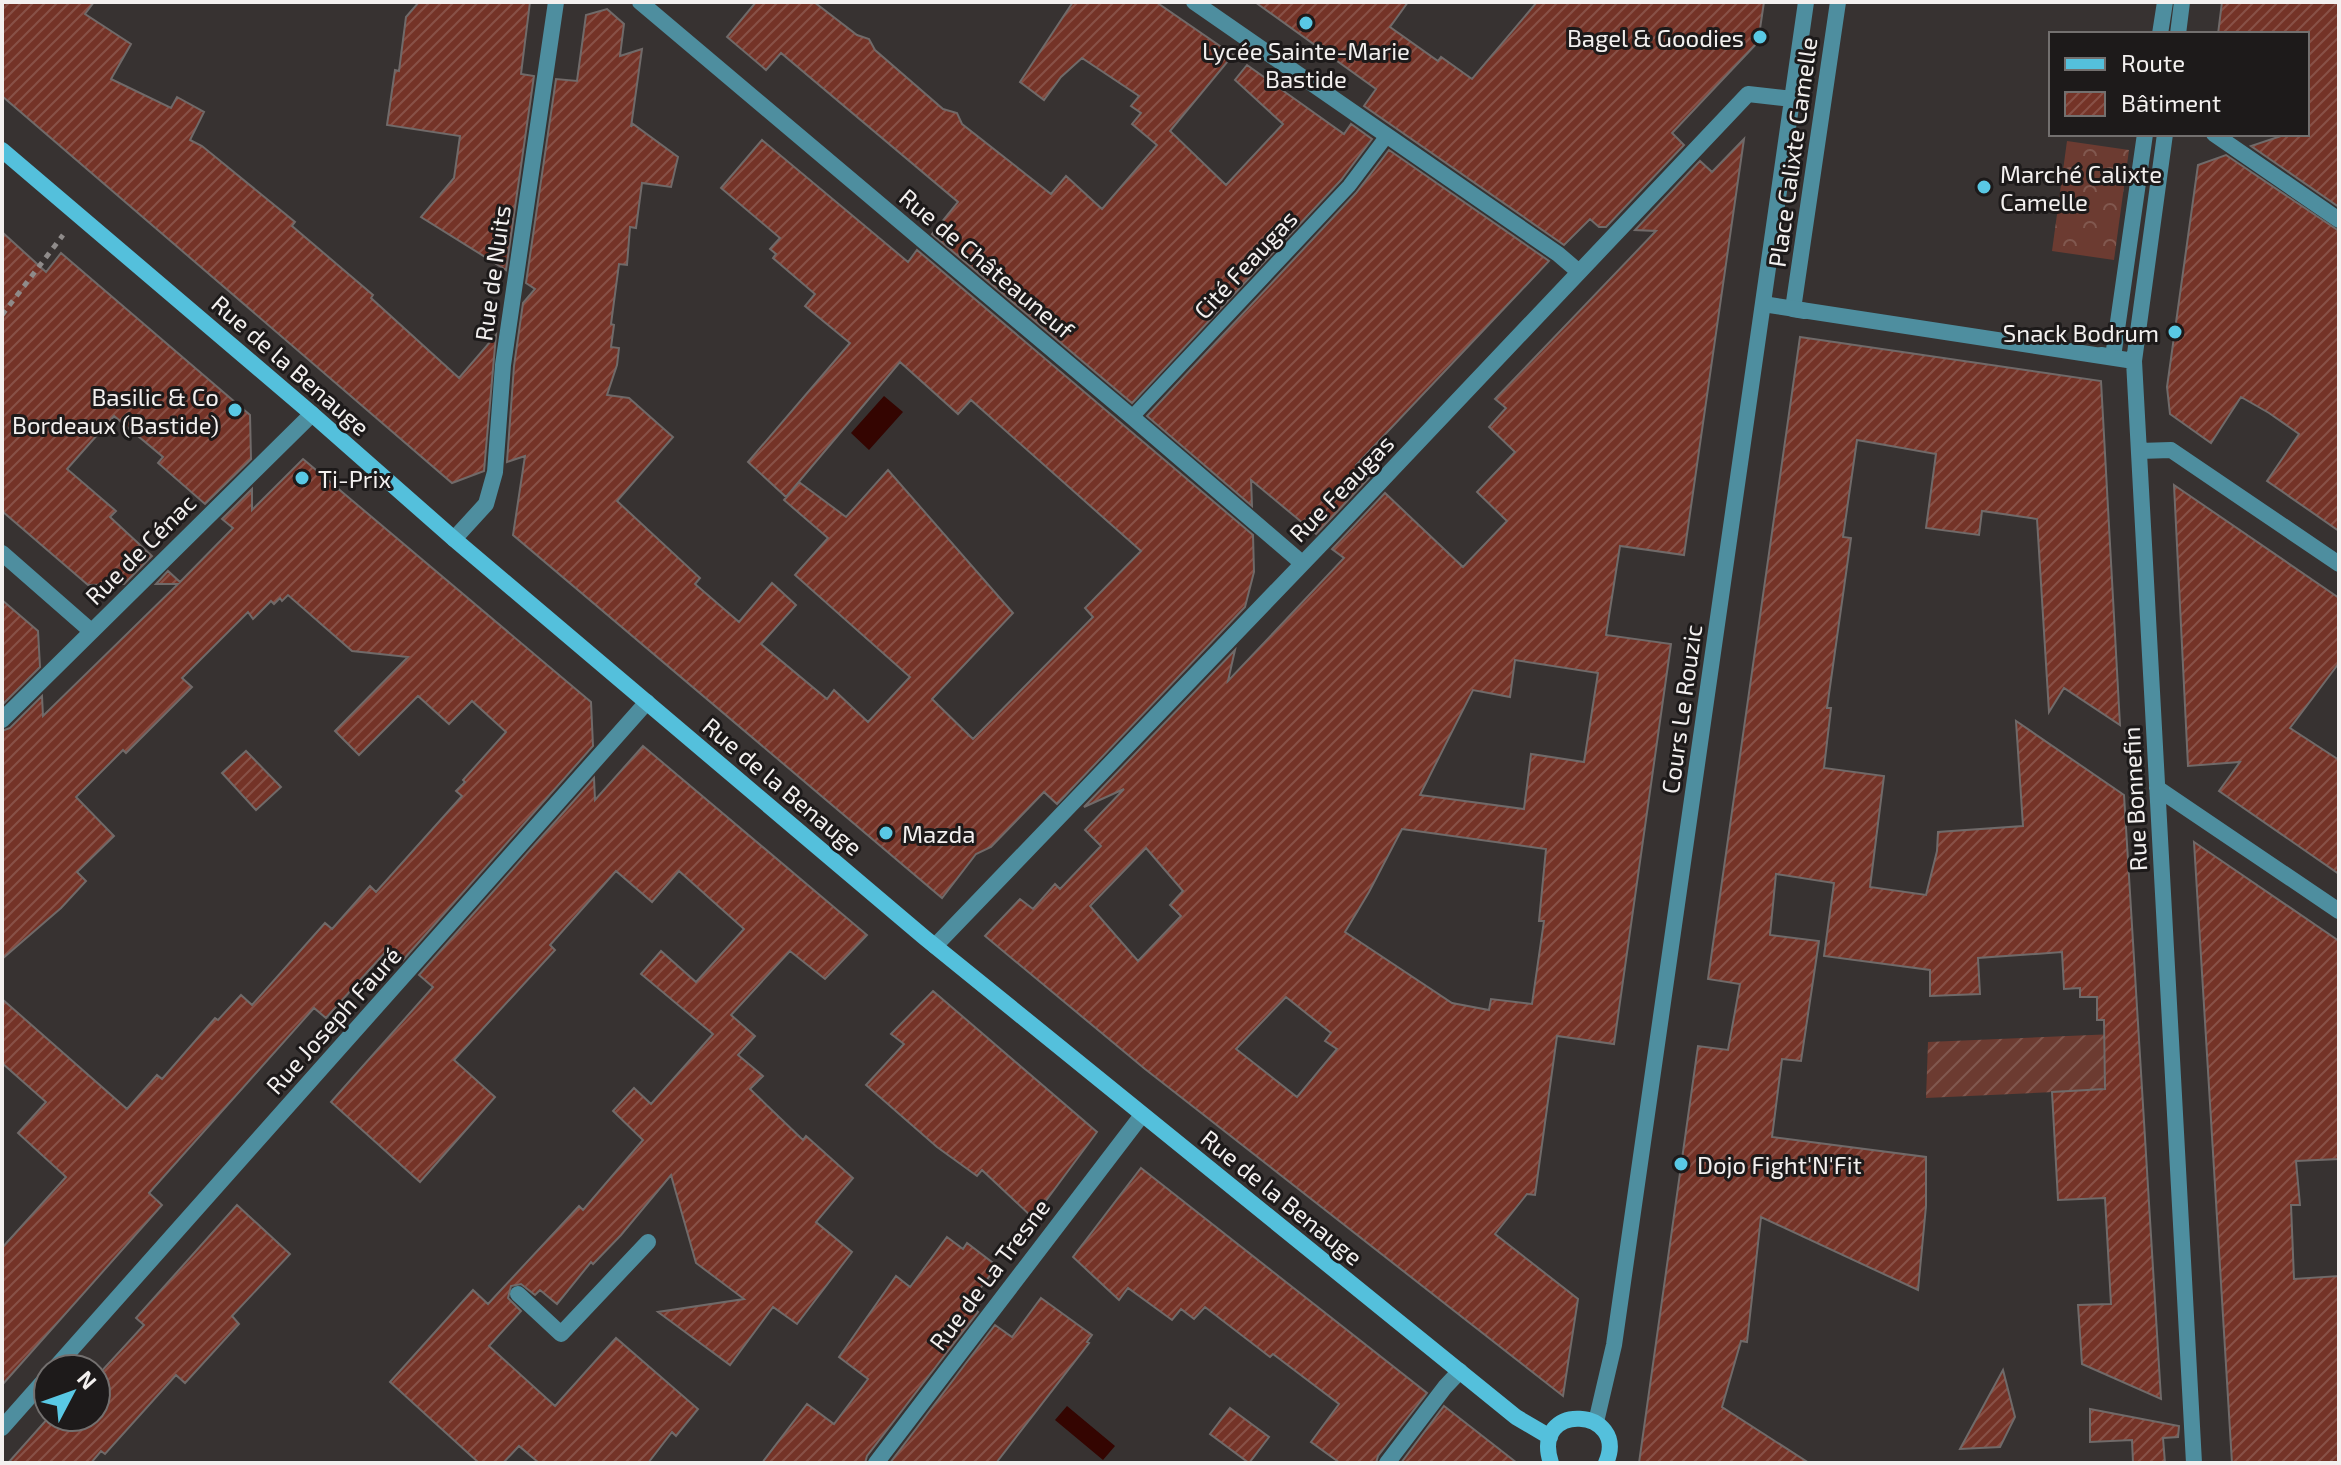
<svg xmlns="http://www.w3.org/2000/svg" width="2341" height="1465" viewBox="0 0 2341 1465" font-family="'Exo 2',sans-serif">
	<style>
		.forest { fill: url(#forest-crowns) }
		.garden { fill: url(#garden-furrows) }
		.water { fill: #340501 }
		.building { fill: url(#building-hatch); stroke: #706a69; stroke-width: 2; fill-rule: evenodd }
		.lines { fill: none; stroke-linecap: round; stroke-linejoin: round }
		.path { stroke: #8f8b8a; stroke-width: 5; stroke-dasharray: 6 6; stroke-linecap: butt }
		.service { stroke: #4e8e9f; stroke-width: 14 }
		.pedestrian { stroke: #4e8e9f; stroke-width: 16 }
		.minor { stroke: #4e8e9f; stroke-width: 16 }
		.secondary { stroke: #54c0dc; stroke-width: 16 }
		.poi-dot { fill: #59c8e4; stroke: #1d1a1a; stroke-width: 3 }
		.labels { text-anchor: middle; dominant-baseline: central; stroke-width: 6; stroke-linejoin: round; paint-order: stroke }
		.poi-label { font-size: 24px; fill: #f3f0ef; stroke: #1d1a1a; text-anchor: start }
		.street-label { font-size: 24px; fill: #f3f0ef; stroke: #1d1a1a }
	</style>
	<defs>
		<pattern id="forest-crowns" width="20" height="18" patternUnits="userSpaceOnUse" patternTransform="scale(2)"><rect width="20" height="18" fill="#6c3b31"/><path d="M2 6a3 3 0 1 1 6 0M12 15a3 3 0 1 1 6 0" fill="none" stroke="#81584f"/></pattern>
		<pattern id="garden-furrows" width="10" height="10" patternUnits="userSpaceOnUse" patternTransform="scale(2)"><rect width="10" height="10" fill="#6c3b31"/><path d="M-1 1l2-2M0 10L10 0M9 11l2-2" fill="none" stroke="#81584f"/></pattern>
		<pattern id="building-hatch" width="6" height="6" patternUnits="userSpaceOnUse" patternTransform="scale(2)"><rect width="6" height="6" fill="#743327"/><path d="M-1 1l2-2M0 6l6-6M5 7l2-2" fill="none" stroke="#885147"/></pattern>
	</defs>
	<rect width="100%" height="100%" fill="#373231"/>
	<path class="forest" d="M2067,141L2129,150L2114,260L2052,251Z"/>
	<path class="garden" d="M2139,1033L2142,1088L1926,1098L1928,1042Z"/>
	<path class="water" d="M884,396L903,412L869,450L851,433Z
		M1067,1406L1115,1446L1103,1460L1055,1420Z"/>
	<path class="building" d="M2,2H94L85,14L131,44L111,79L171,108L177,97L204,112L190,140L202,146L295,222L292,226L373,295L371,298L459,378L496,335L484,471L452,483L2,96Z
		M419,2H530L521,74L534,76L506,270L421,217L454,178L460,136L387,125L395,70L399,71L406,17Z
		M756,2H814L857,35L869,39L875,50L943,109L957,113L962,124L1051,194L1066,176L1102,209L1157,145L1132,124L1141,113L1131,106L1139,96L1082,58L1061,77L1044,100L1020,82L1073,2H1156L1233,55L1170,131L1226,185L1283,124L1235,80L1247,65L1344,134L1351,124L1372,139L1341,180L1132,403L932,234L958,202L781,53L766,70L727,37Z
		M1255,2H1408L1390,27L1438,61L1441,57L1472,79L1537,2H1764L1758,42L1672,133L1684,145L1606,227H1599L1590,219L1564,245L1364,106L1376,89Z
		M2222,2H2339V207L2251,146L2287,134H2307V34H2218Z
		M607,9L624,24L620,56L642,49L631,127L633,124L678,157L671,187L642,183L636,228L630,227L627,265L619,264L611,324L614,325L611,347L619,348L617,365L607,395L629,398L673,437L617,501L700,578L695,584L739,622L772,583L796,605L761,644L827,699L834,690L868,722L910,677L795,575L828,538L784,500L799,482L846,517L888,470L1013,613L932,699L973,739L1093,617L1085,608L1141,551L971,400L958,414L900,362L786,497L748,462L850,343L805,306L815,294L773,258L776,254L770,249L780,238L721,188L762,140L908,262L917,250L1253,535L1254,572L1245,607L1057,804L1044,792L991,847L976,854L942,898L513,535L525,456L507,462L514,366L523,303L535,289L526,283L556,79L577,81L586,15Z
		M1744,139L1684,555L1620,546L1606,635L1671,644L1614,1044L1557,1036L1535,1195L1527,1194L1495,1234L1578,1299L1563,1396L1145,1069L985,936L1020,899L1033,909L1055,884L1060,889L1101,846L1085,830L1124,789L1084,807L1235,650L1228,681L1344,558L1332,549L1385,493L1463,567L1507,521L1477,492L1515,452L1489,427L1506,408L1495,399L1656,231L1635,230L1700,161L1712,172ZM1515,660L1598,673L1584,762L1531,754L1524,809L1420,795L1473,690L1510,697ZM1402,829L1546,849L1539,921H1544L1532,1004L1491,999L1489,1010L1452,1003L1345,932L1369,892ZM1146,848L1183,891L1170,905L1181,916L1138,961L1090,906ZM1286,997L1331,1033L1325,1041L1337,1049L1297,1097L1236,1049Z
		M1389,150L1549,261L1356,465L1369,478L1316,534L1251,480L1252,506L1147,416L1356,193Z
		M2226,155L2339,231V531L2267,481L2299,434L2269,413L2241,397L2211,443L2170,414L2167,387L2198,165Z
		M2,232L46,272L61,253L250,415L251,459L205,504L158,463L163,457L114,416L67,469L116,511L110,517L152,556L124,584L88,585L2,511Z
		M1800,337L2101,381L2120,725L2064,688L2049,712L2037,519L1982,511L1979,535L1926,528L1936,454L1857,440L1843,537L1851,538L1827,708H1831L1824,768L1884,776L1870,887L1926,895L1937,851L1938,832L2023,826L2016,721L2124,795L2161,1399L2082,1364L2078,1305L2111,1304L2105,1198L2058,1200L2052,1092L2105,1089L2104,1020H2097V997H2080V988L2064,989L2062,952L1978,958L1980,994L1930,996V970L1824,956L1834,883L1776,874L1770,935L1819,941L1801,1061L1782,1059L1772,1137L1926,1157V1206L1918,1290L1761,1217L1747,1342L1741,1341L1722,1407L1809,1463H1639L1698,1046L1728,1050L1740,984L1708,979Z
		M303,459L591,702L593,746L403,960L389,948L326,1018L314,1008L149,1193L162,1205L2,1385V1248L66,1177L18,1133L46,1102L2,1063V999L127,1109L157,1075L162,1079L215,1018L218,1020L241,995L252,1005L325,923L332,929L370,886L376,892L462,796L456,791L465,782L463,780L506,732L472,701L449,724L418,696L359,755L335,731L408,657L352,651L288,595L282,601L280,598L274,604L271,601L253,619L248,612L182,678L192,687L126,753L123,750L76,797L114,836L77,872L86,881L61,908L2,959V731L10,728L42,696L43,716L178,584H156L168,571L180,582L233,528L222,519L252,489V510Z
		M2174,485L2339,598V663L2290,728L2339,760V874L2219,791L2240,762L2188,766Z
		M2,600L38,631L40,667L2,705Z
		M643,746L867,935L825,979L790,951L731,1015L755,1036L738,1055L763,1076L750,1089L803,1140L806,1136L853,1178L816,1222L852,1252L797,1324L773,1307L730,1365L658,1312L744,1299L696,1263L671,1175L621,1235L593,1264L591,1262L557,1304L540,1290L535,1295L521,1284L511,1286L508,1298L521,1311L489,1346L555,1406L616,1338L698,1409L676,1436L672,1432L648,1463H539L519,1446L503,1463H479L390,1382L473,1290L488,1304L579,1206L583,1210L643,1140L613,1111L634,1088L651,1104L713,1034L641,974L661,951L696,982L744,929L679,871L652,902L616,871L550,945L555,950L454,1060L495,1097L420,1182L331,1102L433,987L419,975L594,778L595,800Z
		M246,751L281,787L256,810L222,773Z
		M2194,842L2339,941V1159L2296,1161L2300,1205H2291L2294,1279L2339,1276V1463H2232Z
		M933,991L1097,1132L1033,1218L982,1170L977,1176L937,1147L866,1085L904,1044L891,1034Z
		M1141,1168L1427,1393L1378,1456L1376,1463H1340L1311,1442L1339,1404L1273,1354L1270,1357L1205,1307L1194,1319L1181,1309L1172,1320L1128,1288L1119,1300L1073,1257Z
		M237,1205L290,1254L232,1316L239,1324L185,1383L176,1375L105,1454L101,1451L91,1463H8L49,1417H96V1372L99,1374L144,1325L136,1318Z
		M947,1237L963,1249L967,1243L997,1266L968,1305L978,1312L867,1456L865,1463H762L807,1404L834,1424L868,1379L839,1357L896,1276L910,1287Z
		M1041,1298L1092,1335L1087,1342L1089,1343L996,1463H890L995,1325L1012,1337Z
		M2003,1370L2015,1417L2000,1447L1960,1449Z
		M1444,1406L1517,1463H1401Z
		M1230,1408L1269,1437L1249,1463L1210,1434Z
		M2090,1409L2179,1426L2178,1437L2163,1438L2165,1463H2133L2132,1440L2090,1442Z"/>
	<g class="lines">
		<path class="path" d="M2,315L63,235"/>
		<path class="service" d="M1132,417L1349,186L1386,137"/>
		<path class="pedestrian" d="M2160,34L2165,2
			M1805,311L1793,309L1838,2
			M2101,355L2113,357L2145,134"/>
		<path class="minor" d="M640,2L1132,417L1302,563
			M1194,2L1558,254L1579,272
			M2178,34L2182,2
			M2165,134L2134,361L2194,1463
			M2214,134L2339,220
			M1763,304L2134,361
			M2139,451L2171,450L2339,564
			M454,539L486,504L495,472L503,365L556,2
			M2,553L91,631
			M2,720L312,414
			M2157,788L2339,911
			M935,946L1331,534L1748,94L1792,99
			M518,1294L561,1334L648,1242
			M54,1369L647,702
			M1596,1422L1614,1345L1806,2
			M2,1428L48,1376
			M876,1463L1142,1115
			M1387,1463L1445,1387L1460,1371"/>
		<path class="secondary" d="M2,150L312,414L454,539L925,938L1516,1417L1550,1437
			M1551,1463C1530,1400 1630,1408 1606,1463"/>
	</g>
	<g class="poi-dot">
		<circle cx="1306" cy="23" r="8"/>
		<circle cx="1760" cy="37" r="8"/>
		<circle cx="1984" cy="187" r="8"/>
		<circle cx="2175" cy="332" r="8"/>
		<circle cx="235" cy="410" r="8"/>
		<circle cx="302" cy="478" r="8"/>
		<circle cx="886" cy="833" r="8"/>
		<circle cx="1681" cy="1164" r="8"/>
	</g>
	<g class="labels">
		<g class="poi-label">
			<text x="1744" y="37" text-anchor="end">Bagel &amp; Goodies</text>
			<text x="1306" y="50" text-anchor="middle">Lycée Sainte-Marie<tspan x="1306" dy="28">Bastide</tspan></text>
			<text x="2000" y="173">Marché Calixte<tspan x="2000" dy="28">Camelle</tspan></text>
			<text x="2159" y="332" text-anchor="end">Snack Bodrum</text>
			<text x="219" y="396" text-anchor="end">Basilic &amp; Co<tspan x="219" dy="28">Bordeaux (Bastide)</tspan></text>
			<text x="318" y="478">Ti-Prix</text>
			<text x="902" y="833">Mazda</text>
			<text x="1697" y="1164">Dojo Fight'N'Fit</text>
		</g>
		<g class="street-label">
			<text transform="translate(1792 152) rotate(-82)">Place Calixte Camelle</text>
			<text transform="translate(987 263) rotate(40)">Rue de Châteauneuf</text>
			<text transform="translate(1245 264) rotate(-47)">Cité Feaugas</text>
			<text transform="translate(492 273) rotate(-82)">Rue de Nuits</text>
			<text transform="translate(291 365) rotate(41)">Rue de la Benauge</text>
			<text transform="translate(1341 488) rotate(-46)">Rue Feaugas</text>
			<text transform="translate(140 549) rotate(-45)">Rue de Cénac</text>
			<text transform="translate(1681 709) rotate(-82)">Cours Le Rouzic</text>
			<text transform="translate(783 786) rotate(40)">Rue de la Benauge</text>
			<text transform="translate(2134 799) rotate(-93)">Rue Bonnefin</text>
			<text transform="translate(333 1020) rotate(-48)">Rue Joseph Fauré</text>
			<text transform="translate(1282 1197) rotate(39)">Rue de la Benauge</text>
			<text transform="translate(989 1274) rotate(-53)">Rue de La Tresne</text>
		</g>
	</g>
	<rect width="2341" height="1465" fill="none" stroke="#f3f0ef" stroke-width="8"/>
	<rect x="2049" y="32" width="260" height="104" fill="#1d1a1a" stroke="#73706f" stroke-width="2"/>
	<rect x="2065" y="58" width="40" height="12" fill="#54c0dc" stroke="#73706f" stroke-width="2"/>
	<text x="2121" y="72" font-size="24" fill="#f3f0ef">Route</text>
	<rect x="2065" y="92" width="40" height="24" fill="url(#building-hatch)" stroke="#73706f" stroke-width="2"/>
	<text x="2121" y="112" font-size="24" fill="#f3f0ef">Bâtiment</text>
	<g transform="translate(72 1393) rotate(49)"><circle r="38" fill="#1d1a1a" stroke="#73706f" stroke-width="2"/>
	<path d="M0-6L14 30L0 20L-14 30Z" fill="#59c8e4"/>
	<text y="-12" font-size="22" font-weight="bold" text-anchor="middle" fill="#f3f0ef">N</text>
	</g>
</svg>
